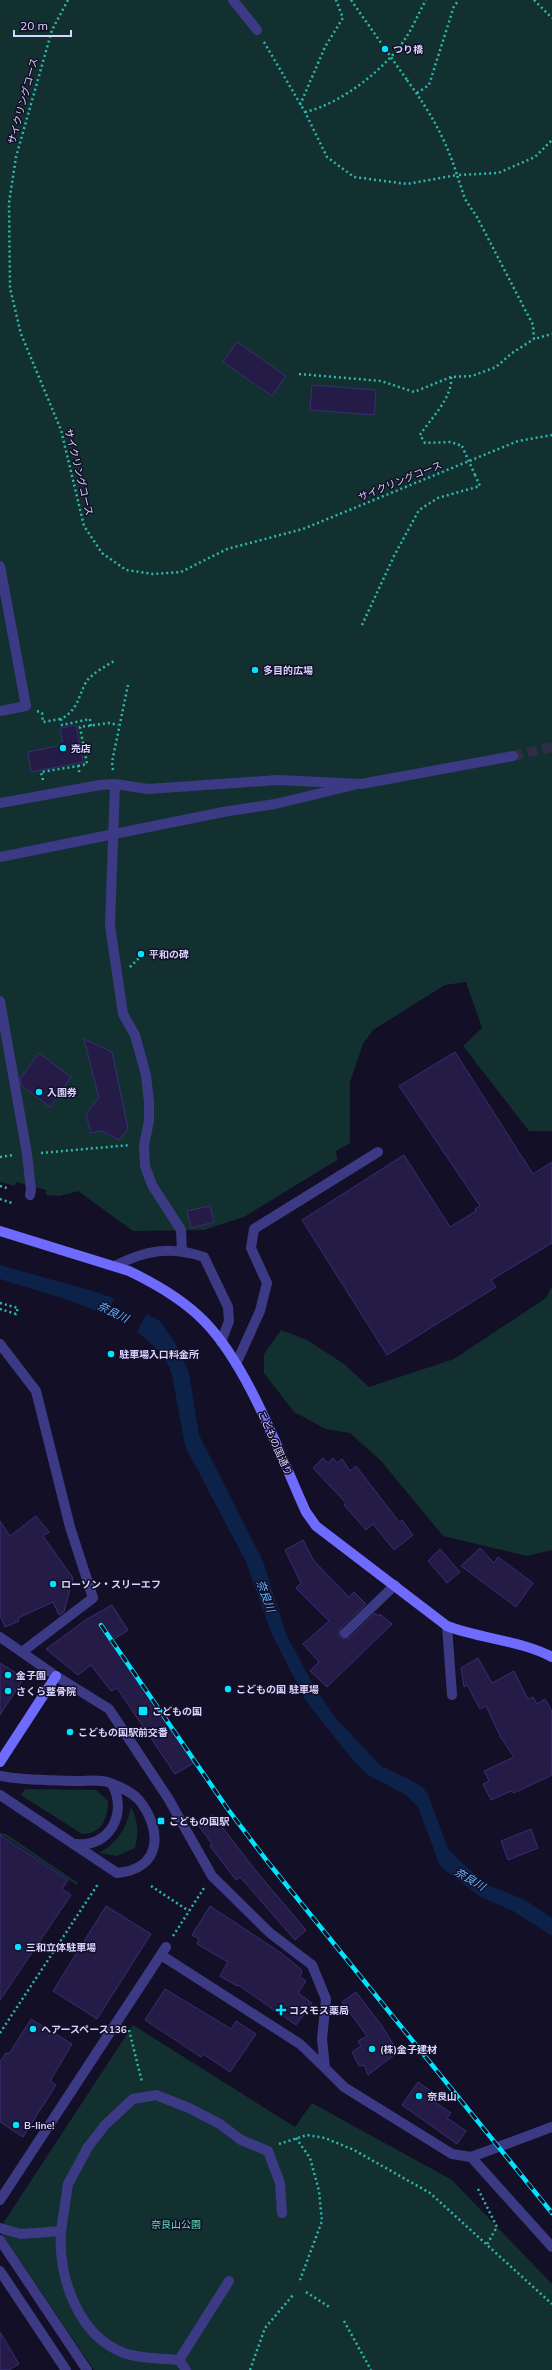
<svg xmlns="http://www.w3.org/2000/svg" width="552" height="2370" viewBox="0 0 552 2370" font-family="Mulish,'Noto Sans JP',sans-serif">
	<style>
		.green { fill: #12302f }
		.water { fill: #0c2248 }
		.pier { fill: #130f26 }
		.building { fill: #241b47; stroke: #3b2d73 }
		.lines { fill: none; stroke-linecap: round; stroke-linejoin: round }
		.street-tunnel { stroke: #312d47; stroke-width: 10; stroke-dasharray: 10 5; stroke-linecap: butt }
		.path { stroke: #2fb8b0; stroke-width: 2.5; stroke-dasharray: 2 3; stroke-linecap: butt }
		.lane { stroke: #3d3a85; stroke-width: 10 }
		.street { stroke: #3d3a85; stroke-width: 10 }
		.secondary { stroke: #6f6bff; stroke-width: 10 }
		.rail-casing { stroke: #00e5ff; stroke-width: 4.5 }
		.rail { stroke: #130f26; stroke-width: 3; stroke-dasharray: 9; stroke-linecap: butt }
		.path-bridge { stroke: #2fb8b0; stroke-width: 2.5; stroke-dasharray: 2 3; stroke-linecap: butt }
		.lane-bridge { stroke: #3d3a85; stroke-width: 10 }
		.poi-dot { fill: #00e5ff; stroke: #130f26; stroke-width: 1.5 }
		.labels { text-anchor: middle; dominant-baseline: central; stroke-width: 3; stroke-linejoin: round; paint-order: stroke }
		.poi-label { font-size: 10px; font-weight: bold; fill: #d9d4ff; stroke: #130f26; text-anchor: start }
		.street-label { font-size: 10px; fill: #d9d4ff; stroke: #130f26 }
		.park-label { font-size: 10px; fill: #5fe0c0; stroke: #130f26 }
		.water-label { font-size: 11px; font-style: italic; fill: #62b6ff; stroke: #130f26 }
	</style>
	<rect width="100%" height="100%" fill="#130f26"/>
	<path class="green" d="M0,0H552V1131H529L463,1046L482,1028L466,982L445,985L373,1030L363,1044L350,1082V1143L336,1151L337,1160L244,1217L204,1230L133,1231L78,1191L60,1196L46,1195V1190L16,1182L15,1186L0,1182Z
		M552,1286V1550L527,1556L443,1536L382,1462L350,1433L326,1429L294,1412L264,1373V1354L281,1330L307,1340L344,1364L369,1387L454,1359L546,1298Z
		M25,1789L96,1790L108,1801C108,1818 102,1834 82,1834L21,1795Z
		M131,1807C138,1822 139,1832 135,1848L117,1856L98,1853C117,1845 127,1827 131,1807Z
		M0,1833L6,1834L78,1883L77,1885L4,1836H0Z
		M133,2025L295,2127L312,2103L452,2180L552,2284V2370H94L0,2231V2228Z"/>
	<path class="water" d="M0,1265L96,1292L122,1301L160,1321L175,1343L189,1373L199,1435L263,1561L286,1634L310,1679L333,1715L381,1766L407,1778L422,1787L428,1794L448,1849L460,1861L486,1884L525,1900L552,1918V1936L513,1911L481,1897L440,1866L418,1807L406,1795L368,1775L352,1759L306,1701L271,1632L246,1562L185,1446L172,1375C157,1319 49,1295 0,1279Z"/>
	<path class="pier" d="M115,1297L147,1313L135,1335L104,1317Z"/>
	<path class="building" d="M237,342L286,376L272,396L223,362Z
		M312,385L376,390L374,415L310,410Z
		M76,725L83,762L31,772L28,752L63,745L60,728Z
		M84,1039L112,1052L128,1129L119,1140L102,1131L91,1133L86,1114L99,1098Z
		M455,1052L533,1174L552,1162V1243L491,1280L496,1287L387,1355L302,1220L404,1155L450,1227L476,1211L475,1209L480,1206L399,1086Z
		M39,1053L71,1077L50,1107L21,1085L20,1079Z
		M210,1206L214,1222L191,1228L187,1211Z
		M323,1458L328,1463L333,1458L337,1463L342,1459L350,1471L356,1466L400,1523L402,1520L413,1535L394,1550L373,1524L366,1530L344,1505L346,1503L313,1468Z
		M36,1516L49,1532L43,1536L73,1578L64,1612L59,1615L53,1602L18,1618L19,1621L5,1627L0,1615V1521L10,1536Z
		M303,1540L314,1561L349,1597L354,1592L366,1604L340,1629L339,1634L341,1638H349L375,1613L379,1616L380,1614L392,1624L327,1687L310,1671L319,1662L303,1644L329,1621L296,1588L301,1583L285,1550Z
		M480,1548L494,1563L498,1557L533,1583L516,1607L461,1566Z
		M440,1549L460,1572L447,1583L428,1561Z
		M112,1605L128,1630L110,1642L194,1763L175,1774L117,1688L111,1691L91,1665L78,1675L46,1649L87,1619Z
		M478,1658L492,1683L514,1671L528,1699L533,1697L537,1704L545,1699L552,1711V1775L514,1793L511,1791L491,1800L483,1784L489,1781L484,1771L514,1757L501,1738L486,1706L480,1709L467,1685L464,1687L461,1668Z
		M0,1663L24,1678L0,1715Z
		M213,1815L256,1871L306,1930L295,1940L240,1877L236,1880L210,1846L212,1844L198,1825Z
		M531,1829L538,1848L508,1860L501,1841Z
		M0,1835L68,1880L62,1889L71,1895L0,2000Z
		M106,1906L151,1934L97,2019L53,1991Z
		M210,1906L281,1953L302,1970L300,1977L306,1981L298,1993L312,2003L296,2025L238,1985L237,1986L220,1976L228,1962L197,1944L199,1939L192,1935Z
		M165,1989L231,2029L236,2021L256,2034L230,2072L203,2054L201,2057L145,2020Z
		M356,1992L382,2026L398,2052L368,2075L364,2065L359,2066L352,2052L361,2046L358,2041L367,2036L342,2002Z
		M31,2019L72,2044L50,2081L56,2085L23,2137L0,2122V2062L6,2053L9,2054Z
		M418,2082L434,2093L430,2099L451,2113L447,2118L466,2131L457,2144L402,2105Z
		M0,2332L19,2364L9,2370H0Z"/>
	<g class="lines">
		<path class="street-tunnel" d="M513,756L552,747"/>
		<path class="path" d="M68,0L52,30L16,157L9,203L10,288L21,334L61,430L84,526L102,553L126,570L153,574L181,572L227,549L303,529L518,441L552,435
			M534,0L552,18
			M264,42L305,112L327,157L354,177L407,184L457,175L465,199L477,217L533,325L534,339L552,334
			M407,80C430,112 445,137 457,175L498,173L535,157L552,140
			M417,93L429,85L454,6L459,0
			M300,105L325,47L343,18L336,0
			M305,112C341,104 387,68 407,36C414,25 419,12 426,0
			M299,374L381,381L414,392L451,377L472,376L496,367L512,353L534,339
			M451,377C453,398 430,419 420,435L425,443L451,442L462,446
			M362,625L394,556L419,510L438,498L480,486L475,475
			M37,711L42,713L43,722L60,719
			M91,726L90,719L62,725L61,719C78,710 78,697 86,682C91,674 106,666 114,661
			M78,766L87,764L80,727L109,723L118,725
			M113,770L112,762L128,685
			M43,780L41,772L78,766L80,775
			M130,967L140,957
			M41,1153L130,1145
			M0,1157L14,1155
			M0,1186L7,1188
			M0,1199L12,1203
			M0,1303L18,1308L16,1314L0,1309
			M151,1886L189,1911
			M173,1936L204,1888
			M129,2030L142,2082
			M0,2033L98,1884
			M296,2138L310,2158L319,2191L322,2221L300,2280
			M279,2144L307,2135L325,2138L354,2150L430,2193L552,2304
			M478,2189L497,2227L486,2246
			M306,2292L331,2308
			M344,2321L371,2370
			M250,2370L265,2328L293,2295"/>
		<path class="lane" d="M223,812L275,804L354,785
			M135,1035L146,1075L149,1102V1121L144,1145L145,1166L152,1185L181,1230L182,1252
			M115,1266C145,1250 170,1246 204,1257L228,1307L229,1321L221,1342
			M236,1364L260,1311L267,1283L251,1248L254,1229L378,1152
			M447,1626L452,1695"/>
		<path class="street" d="M233,0L257,30
			M0,566L26,706L0,711
			M115,784L110,925L123,1014L135,1035
			M0,803L100,785L115,784L148,789L278,780L361,784L513,756
			M0,1001L27,1154L31,1190L30,1195
			M0,1344L36,1391L70,1527L93,1598L22,1652
			M345,1633L395,1585
			M0,1637L56,1676L109,1709L168,1798L212,1876L270,1933L312,1965L326,1999L322,2039L325,2068L344,2087L452,2154L471,2157L552,2247
			M0,1776C26,1781 53,1780 79,1781C88,1781 101,1779 110,1783C118,1786 133,1793 139,1800C163,1830 162,1869 117,1873L0,1795
			M76,1844C110,1848 128,1812 112,1784
			M161,1955L300,2044L325,2068
			M471,2157L552,2127
			M0,2200L166,1947
			M0,2228L21,2234L61,2231L68,2184L88,2147L105,2125L133,2099L156,2095L189,2108L220,2124L241,2140L268,2151L280,2183L282,2213
			M61,2231C58,2277 78,2336 124,2353C140,2359 162,2358 179,2360L229,2281
			M0,2240L87,2370
			M0,2271L66,2370
			M179,2360L186,2370"/>
		<path class="secondary" d="M0,1231L129,1271C156,1284 184,1300 205,1322C248,1366 280,1455 306,1512L316,1526L447,1626C481,1639 520,1640 552,1657
			M0,1762L56,1676"/>
		<defs>
			<path id="rail" d="M101,1625L227,1808L267,1861L552,2213"/>
		</defs>
		<use href="#rail" class="rail-casing"/>
		<use href="#rail" class="rail"/>
		<path class="path-bridge" d="M351,0L407,80
			M462,446L475,475"/>
		<path class="lane-bridge" d="M0,857L223,812"/>
	</g>
	<g class="poi-dot">
		<circle cx="385" cy="49" r="4"/>
		<circle cx="255" cy="670" r="4"/>
		<circle cx="63" cy="748" r="4"/>
		<circle cx="141" cy="954" r="4"/>
		<circle cx="39" cy="1092" r="4"/>
		<circle cx="111" cy="1354" r="4"/>
		<circle cx="53" cy="1584" r="4"/>
		<circle cx="8" cy="1675" r="4"/>
		<circle cx="228" cy="1689" r="4"/>
		<circle cx="8" cy="1691" r="4"/>
		<rect x="138" y="1706" width="10" height="10" rx="2"/>
		<circle cx="70" cy="1732" r="4"/>
		<rect x="157" y="1817" width="8" height="8" rx="2"/>
		<circle cx="18" cy="1947" r="4"/>
		<path d="M279 2004h4v4h4v4h-4v4h-4v-4h-4v-4h4z"/>
		<circle cx="33" cy="2029" r="4"/>
		<circle cx="372" cy="2049" r="4"/>
		<circle cx="419" cy="2096" r="4"/>
		<circle cx="16" cy="2125" r="4"/>
	</g>
	<g class="labels">
		<g class="poi-label">
			<text x="393" y="49">つり橋</text>
			<text x="263" y="670">多目的広場</text>
			<text x="71" y="748">売店</text>
			<text x="149" y="954">平和の碑</text>
			<text x="47" y="1092">入園券</text>
			<text x="119" y="1354">駐車場入口料金所</text>
			<text x="61" y="1584">ローソン・スリーエフ</text>
			<text x="16" y="1675">金子園</text>
			<text x="236" y="1689">こどもの国 駐車場</text>
			<text x="16" y="1691">さくら整骨院</text>
			<text x="152" y="1711">こどもの国</text>
			<text x="78" y="1732">こどもの国駅前交番</text>
			<text x="169" y="1821">こどもの国駅</text>
			<text x="26" y="1947">三和立体駐車場</text>
			<text x="289" y="2010">コスモス薬局</text>
			<text x="41" y="2029">ヘアースペース136</text>
			<text x="380" y="2049">(株)金子建材</text>
			<text x="427" y="2096">奈良山</text>
			<text x="24" y="2125">B-line!</text>
		</g>
		<g class="street-label">
			<text transform="translate(23 101) rotate(-75)">サイクリングコース</text>
			<text transform="translate(79 472) rotate(76)">サイクリングコース</text>
			<text transform="translate(400 481) rotate(-22)">サイクリングコース</text>
			<text transform="translate(275 1443) rotate(66)">こどもの国通り</text>
		</g>
		<g class="park-label">
			<text x="176" y="2224">奈良山公園</text>
		</g>
		<g class="water-label">
			<text transform="translate(113 1312) rotate(26)">奈良川</text>
			<text transform="translate(266 1596) rotate(70)">奈良川</text>
			<text transform="translate(470 1879) rotate(31)">奈良川</text>
		</g>
	</g>
	<path d="M14 30v6h57v-6" fill="none" stroke="#d9d4ff" stroke-width="2"/>
	<text x="20" y="30" font-size="12" fill="#d9d4ff" stroke="#130f26" stroke-width="3" paint-order="stroke">20 m</text>
</svg>
